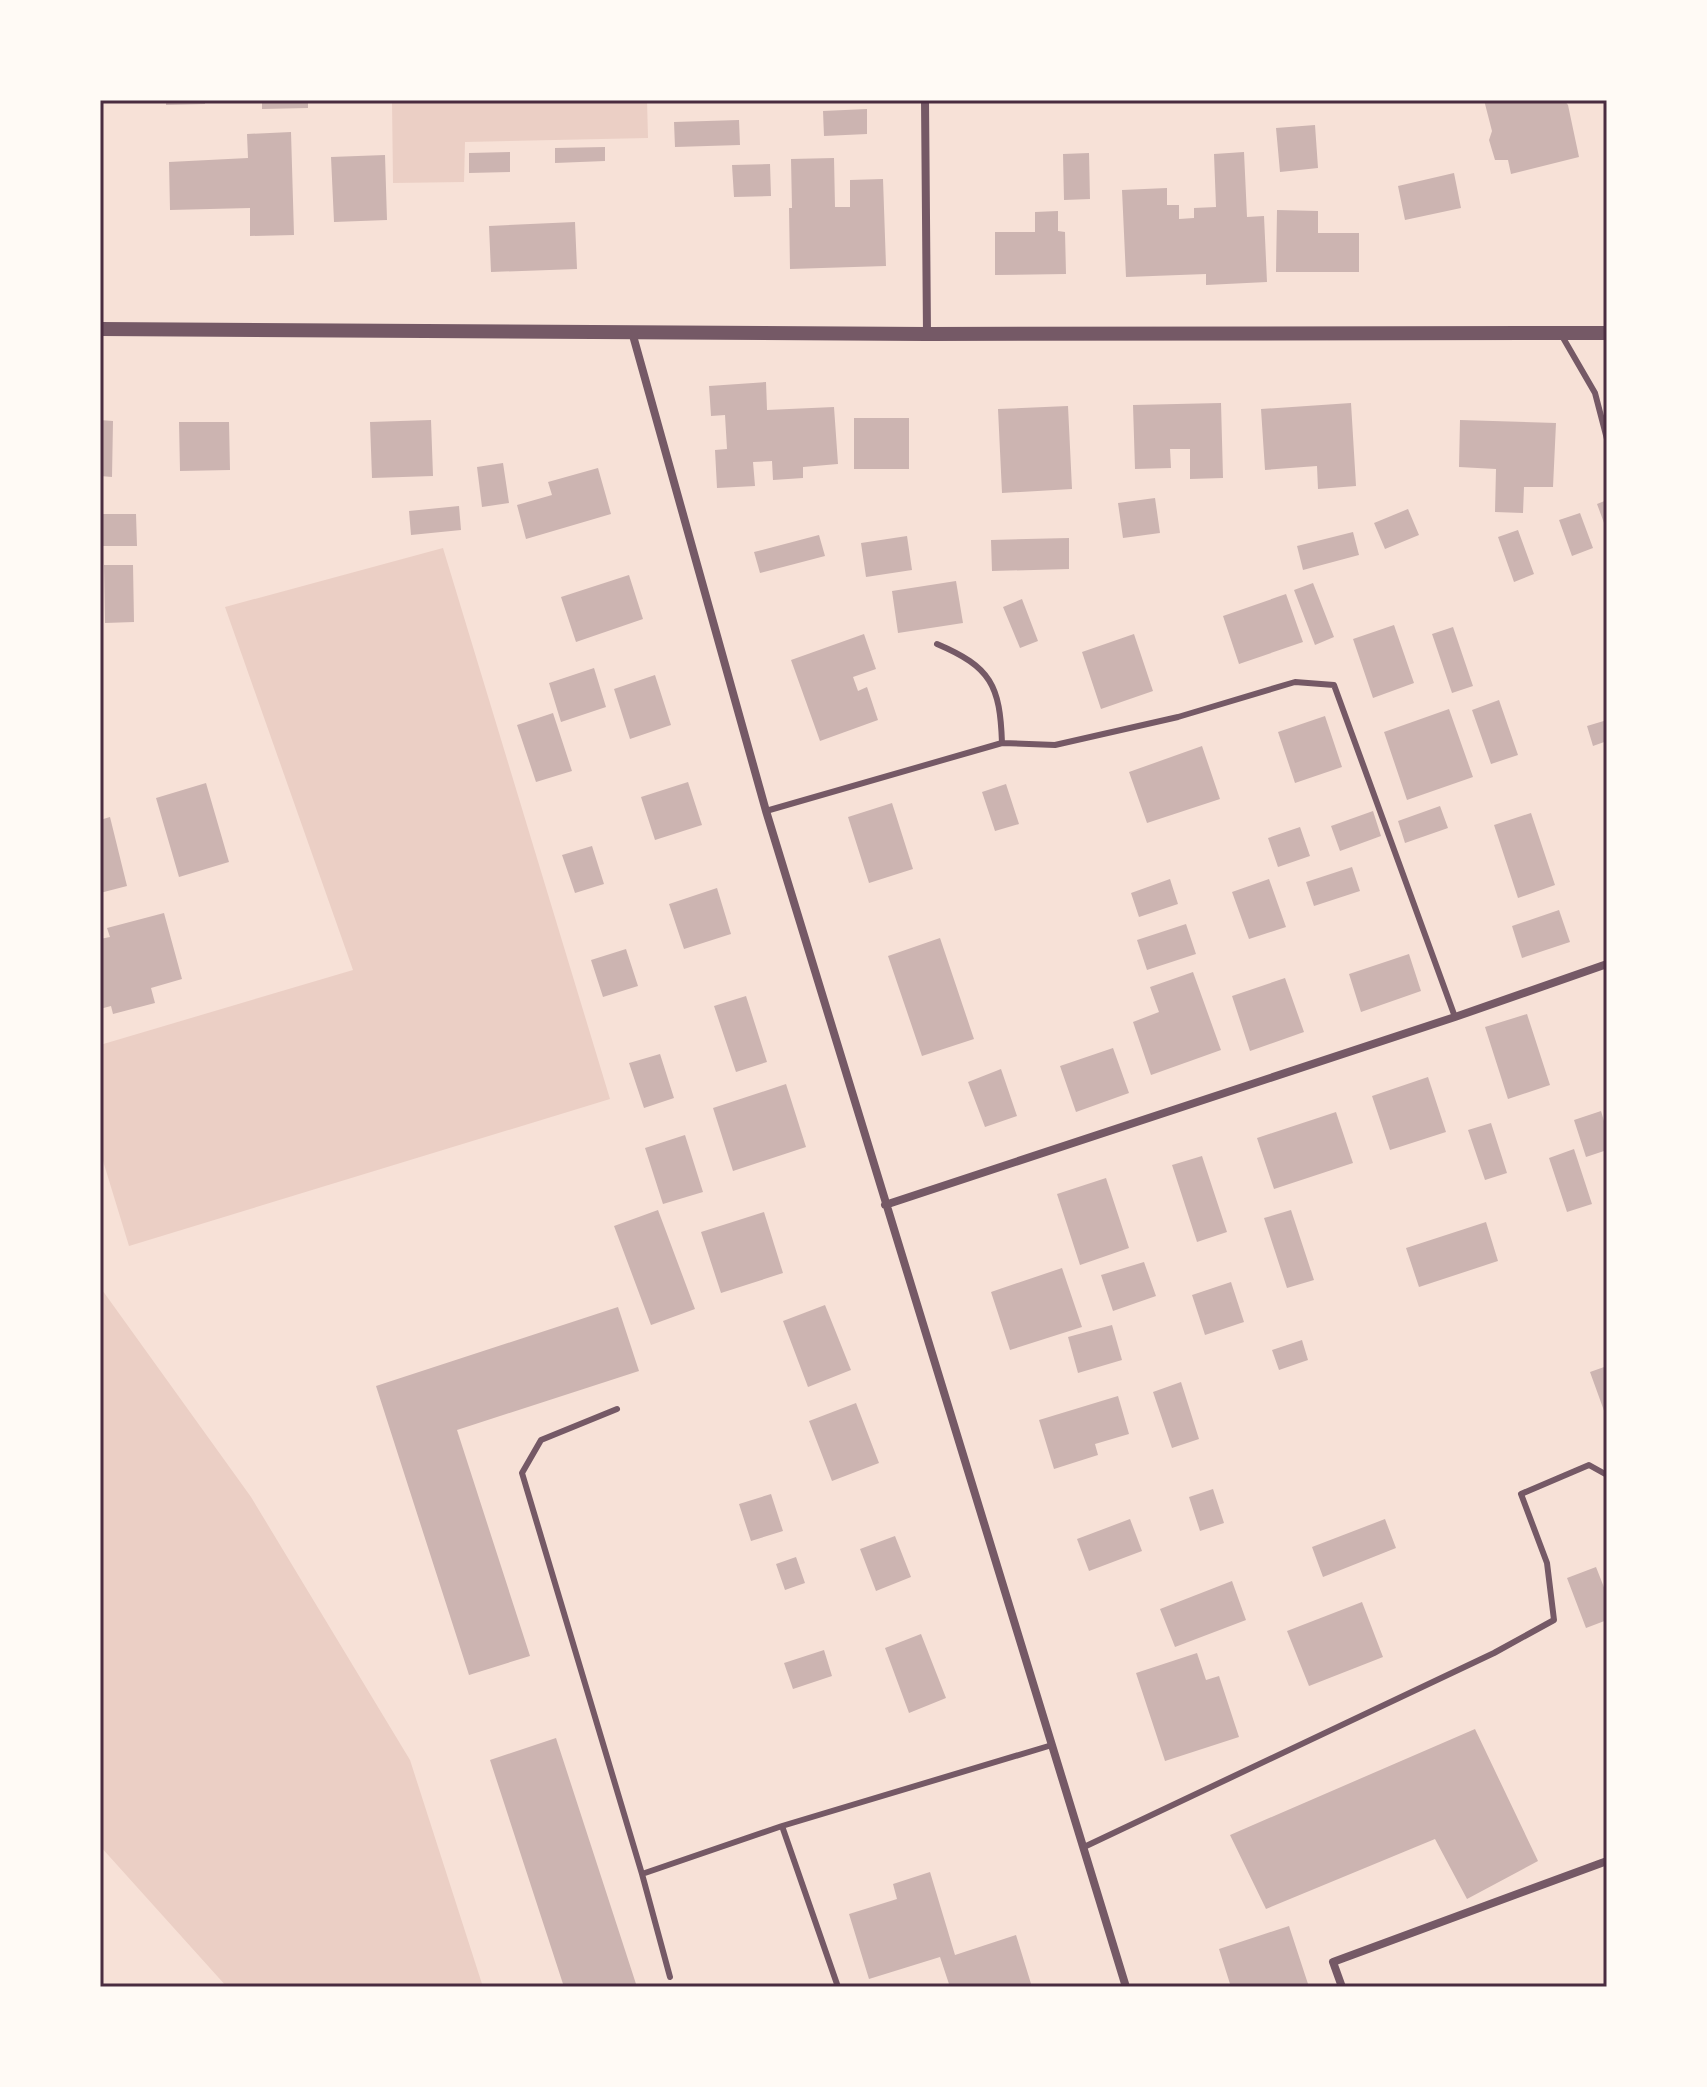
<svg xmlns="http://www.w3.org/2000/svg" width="1707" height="2087" viewBox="0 0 1707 2087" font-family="Roboto,sans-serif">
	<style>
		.green { fill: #ebcfc5 }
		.building { fill: #ccb4b1 }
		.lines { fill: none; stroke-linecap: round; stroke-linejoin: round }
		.service { stroke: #755966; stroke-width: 6 }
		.minor { stroke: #755966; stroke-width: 8 }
		.tertiary { stroke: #755966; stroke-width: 14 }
		.neatline { fill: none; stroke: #4a2c40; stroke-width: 3 }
	</style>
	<rect width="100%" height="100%" fill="#f7e1d7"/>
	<path class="green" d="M392,100H647L648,138L465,142L464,182L393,183Z
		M443,548L610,1099L129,1246L100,1151V1045L353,970L225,607Z
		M100,1287L251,1497L410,1760L483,1987H227L100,1846Z"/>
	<path class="building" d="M166,100H205V104L166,105Z
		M262,100H308V108L262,109Z
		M1484,100H1564L1568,105L1579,157L1511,174L1508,160H1495L1489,140L1492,131Z
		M867,109V134L824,136L823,111Z
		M739,120L740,145L675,147L674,122Z
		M1315,125L1318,168L1280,172L1276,128Z
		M291,132L294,235L250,236V208L170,210L169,162L248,158L247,134Z
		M605,147V161L555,163V148Z
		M510,152V172L469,173V153Z
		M1244,152L1247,217L1264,216L1267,282L1206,285V274L1126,277L1122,190L1167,188V205H1179V219L1194,218V208L1216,207L1214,154Z
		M1089,153L1090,199L1064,200L1063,154Z
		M385,155L387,220L334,222L331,157Z
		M834,158L835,207H850V180L883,179L886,266L790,269L789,208H792L791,159Z
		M770,164L771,196L734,197L732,165Z
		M1454,173L1461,208L1405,220L1398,186Z
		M1277,210L1318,211V233H1359V272H1276Z
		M1058,211V231L1065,232L1066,274L995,275V232H1035V212Z
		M575,222L577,269L491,272L489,226Z
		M766,382L767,410L834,407L838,464L803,467V478L773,480L772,461L753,462L755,486L717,488L715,450L727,449L725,415L711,416L709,386Z
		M1221,403L1223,478L1190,479V449H1170L1171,468L1135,469L1133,405Z
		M1351,403L1356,486L1318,489L1317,466L1265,470L1261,409Z
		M1068,406L1072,489L1002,493L998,409Z
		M854,418H909V469H854Z
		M100,420L113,421L112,477L100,476Z
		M431,420L433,476L372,478L370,422Z
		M1460,420L1556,423L1553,487H1524L1523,513L1495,512L1496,469L1459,467Z
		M179,422H229L230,470L180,471Z
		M503,463L509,503L482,507L477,467Z
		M598,468L611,514L526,539L517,505L552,495L548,482Z
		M1155,498L1160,533L1123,538L1118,503Z
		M1607,500V531L1597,504Z
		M459,506L461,530L411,535L409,511Z
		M1408,509L1419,535L1385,549L1374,523Z
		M1580,513L1593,548L1572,556L1559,520Z
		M100,514H136L137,546H100Z
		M1518,530L1534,574L1514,582L1498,537Z
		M1353,532L1359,555L1303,570L1297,546Z
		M819,535L825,556L760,573L754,552Z
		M907,536L912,570L866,577L861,543Z
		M1069,538V569L992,571L991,540Z
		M104,565H133L134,622L105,623Z
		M629,575L643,619L576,642L561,597Z
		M956,581L963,623L898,633L892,591Z
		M1313,583L1334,637L1315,645L1294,590Z
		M1286,594L1303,642L1239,664L1223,616Z
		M1022,599L1038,641L1020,648L1003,607Z
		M1394,625L1414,683L1373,698L1353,639Z
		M1453,627L1473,686L1452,693L1432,634Z
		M864,634L876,669L853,677L858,691L867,687L878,720L820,741L791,660Z
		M1134,634L1153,691L1101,709L1082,652Z
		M594,668L606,707L561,722L549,683Z
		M655,675L671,725L630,739L614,689Z
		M1499,700L1518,755L1491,764L1472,710Z
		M1449,709L1473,777L1407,800L1384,732Z
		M553,713L572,771L536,782L517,725Z
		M1325,716L1342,767L1295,783L1278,732Z
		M1607,720V741L1593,746L1587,726Z
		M1202,746L1220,799L1147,823L1129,772Z
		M688,782L702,825L655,840L641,797Z
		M206,783L229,862L179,877L156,798Z
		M1006,784L1019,824L995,831L982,792Z
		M892,803L913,869L869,883L848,817Z
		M1440,806L1448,828L1405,843L1398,821Z
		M1373,811L1381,836L1340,851L1331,826Z
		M1531,813L1555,885L1518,898L1494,825Z
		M110,817L127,886L100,893V820Z
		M1300,827L1310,856L1278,867L1268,838Z
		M592,846L604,884L575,893L562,855Z
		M1352,867L1360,891L1314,906L1306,882Z
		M1170,879L1178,904L1139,917L1131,893Z
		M1269,879L1286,927L1249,939L1232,892Z
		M717,888L731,934L684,949L669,904Z
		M1559,910L1570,942L1522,958L1512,926Z
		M164,913L182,979L151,988L155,1003L113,1014L111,1006L100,1009V939L110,937L107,928Z
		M1186,924L1196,954L1147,970L1137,940Z
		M940,938L974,1039L922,1056L888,956Z
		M626,949L638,986L603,997L591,960Z
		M1409,954L1421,991L1361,1012L1349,974Z
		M1193,972L1221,1050L1151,1075L1133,1022L1159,1012L1150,987Z
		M1285,978L1304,1032L1250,1051L1232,996Z
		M746,996L767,1062L736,1072L714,1006Z
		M1527,1014L1550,1085L1508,1099L1485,1027Z
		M1113,1048L1129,1093L1076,1112L1060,1066Z
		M660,1054L674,1098L644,1108L629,1063Z
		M1001,1069L1017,1116L985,1127L968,1082Z
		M1428,1077L1446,1132L1390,1150L1372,1096Z
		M786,1084L806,1147L733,1171L713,1108Z
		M1601,1111L1607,1131V1150L1586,1157L1574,1120Z
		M1336,1112L1353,1163L1274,1189L1257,1138Z
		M1491,1123L1507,1173L1485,1180L1468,1130Z
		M685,1135L703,1192L663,1204L645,1148Z
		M1574,1149L1592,1204L1567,1212L1549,1158Z
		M1202,1156L1227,1232L1197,1242L1172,1165Z
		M1106,1178L1129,1248L1080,1265L1057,1194Z
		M658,1210L695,1309L651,1325L614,1226Z
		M1291,1210L1314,1280L1287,1288L1264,1218Z
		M764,1212L783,1273L721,1293L701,1232Z
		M1486,1222L1498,1261L1419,1287L1406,1248Z
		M1144,1262L1156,1296L1113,1311L1101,1275Z
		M1062,1268L1082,1327L1010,1350L991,1292Z
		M1231,1282L1244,1322L1205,1335L1192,1295Z
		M825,1305L851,1370L808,1387L783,1321Z
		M618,1307L639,1371L457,1430L530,1656L469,1675L376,1386Z
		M1112,1325L1122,1360L1078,1373L1068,1337Z
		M1302,1340L1308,1360L1279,1370L1272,1350Z
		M1607,1366V1419L1590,1372Z
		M1181,1382L1199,1439L1172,1448L1153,1392Z
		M1118,1396L1129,1434L1095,1444L1098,1455L1054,1469L1039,1420Z
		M856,1403L879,1463L832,1481L809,1421Z
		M1213,1489L1224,1523L1200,1531L1189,1497Z
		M771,1494L783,1531L751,1541L739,1504Z
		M1130,1519L1142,1551L1089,1571L1077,1539Z
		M1385,1519L1396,1548L1323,1577L1312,1547Z
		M895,1536L911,1577L876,1591L860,1549Z
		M796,1557L805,1583L785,1590L776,1564Z
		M1596,1567L1607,1595V1620L1586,1628L1567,1578Z
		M1232,1581L1246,1620L1175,1647L1160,1609Z
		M1362,1602L1383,1657L1309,1686L1287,1631Z
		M921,1634L946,1698L909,1713L885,1648Z
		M824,1650L832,1676L793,1689L784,1663Z
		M1197,1653L1206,1680L1219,1676L1239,1737L1165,1761L1136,1673Z
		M1475,1729L1538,1861L1467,1899L1435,1839L1266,1909L1230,1835Z
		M556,1738L637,1987H564L490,1760Z
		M930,1872L955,1955L1016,1935L1032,1987H950L940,1957L869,1979L849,1914L897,1899L893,1884Z
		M1289,1926L1309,1987H1231L1219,1949Z"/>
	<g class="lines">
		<path class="service" d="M1562,336L1595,393L1607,439
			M1002,743L1055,745L1178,717L1295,682L1334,685L1455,1017
			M766,811L1002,743C1000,685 991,667 937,644
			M617,1409L541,1440L522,1473L642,1874L670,1977
			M1084,1847L1494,1653L1554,1620L1547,1563L1521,1494L1589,1465L1607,1475
			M642,1874L782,1826
			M838,1987L782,1826L1052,1745"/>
		<path class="minor" d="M925,100L927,334
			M632,332L766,811L1126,1987
			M885,1205L1455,1017L1607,964
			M1342,1987L1333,1962L1607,1861"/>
		<path class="tertiary" d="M100,329L927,334L1607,333"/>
	</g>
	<rect width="1707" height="2087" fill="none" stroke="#fffaf5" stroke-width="204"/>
	<rect x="102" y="102" width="1503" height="1883" class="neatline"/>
</svg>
